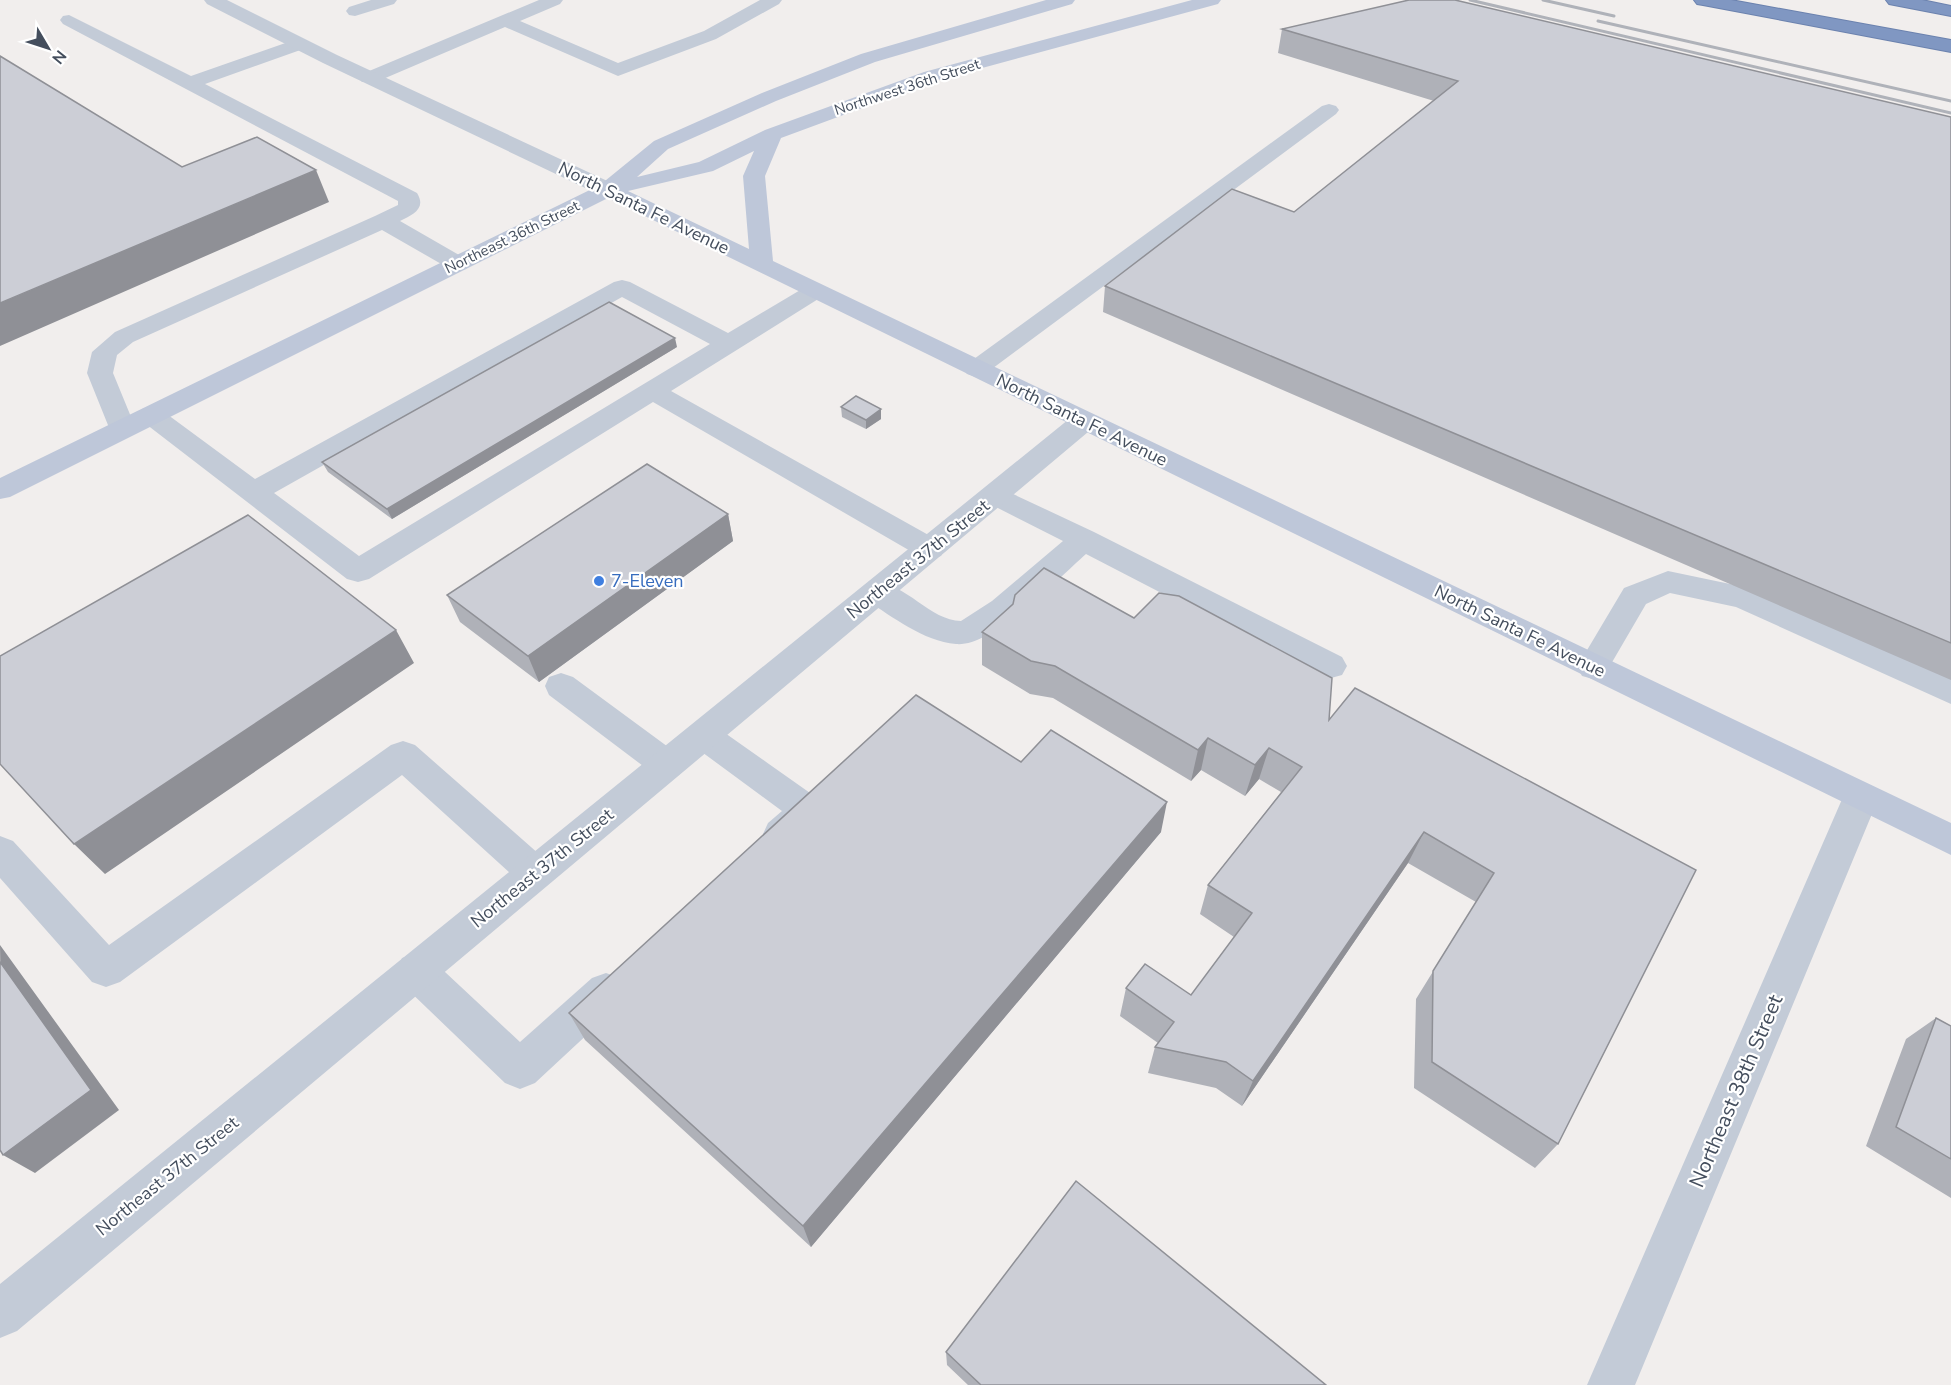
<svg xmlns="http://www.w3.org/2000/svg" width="1951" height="1385" viewBox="0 0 1951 1385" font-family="'Nunito Sans',sans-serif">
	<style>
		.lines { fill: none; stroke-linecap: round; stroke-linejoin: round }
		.motorway-casing { stroke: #6b82ae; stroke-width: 2 }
		.service { fill: #c3cbd7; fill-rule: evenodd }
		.minor { fill: #c3cbd7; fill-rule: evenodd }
		.tertiary { fill: #c3cbd7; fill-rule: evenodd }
		.secondary { fill: #bec7d9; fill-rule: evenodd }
		.motorway { fill: #8097c2; fill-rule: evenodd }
		.rail { stroke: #afb2b9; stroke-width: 3 }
		.wall { fill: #afb1b8 }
		.shaded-wall { fill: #8f9096 }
		.building { fill: #ccced6; stroke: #8f9096; stroke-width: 1.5 }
		.shop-dot { fill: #3f7fe0; stroke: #fff; stroke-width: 2 }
		.labels { text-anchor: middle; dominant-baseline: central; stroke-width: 4.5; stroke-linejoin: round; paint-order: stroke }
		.far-street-label { font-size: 15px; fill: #444e5d; stroke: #fff }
		.street-label { font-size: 18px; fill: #444e5d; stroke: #fff }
		.shop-label { font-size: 18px; fill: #366cbe; stroke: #fff; text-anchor: start }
		.near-street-label { font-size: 21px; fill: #444e5d; stroke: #fff }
	</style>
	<rect width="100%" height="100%" fill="#f1eeed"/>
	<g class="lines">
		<defs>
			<path id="motorway" d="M1694,0H1731L1951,40V52L1703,5L1697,4Z
				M1886,0H1922L1951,6V16L1889,4Z"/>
		</defs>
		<use href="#motorway" class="motorway-casing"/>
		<path class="service" d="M371,0H397L394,4L355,16L349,15L346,11L349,7Z
			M539,0H563L560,4L520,21L618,63L704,31L760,0H782L779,4L716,39L618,76L505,27L376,82H362L359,78L362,74Z
			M69,15L191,76L294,40H306L309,44L306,48L205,84L417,193C427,209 412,215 400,221L466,259L470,264L466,269L458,271L450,269L382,230L133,342L117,355L113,373L136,429L132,435L122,437L112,435L87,373L92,352L115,332L375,216L398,205V201L63,24L60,20L63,16Z
			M1329,104L1336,106L1339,110L1336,114L985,374L976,377L967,374L963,369L967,364L1322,106Z
			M622,280L630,282L728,333L807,286L815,284L823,286L827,291L823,296L671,391L941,542L945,549L941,556L930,559L919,556L653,402L369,579L358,582L347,579L142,421L138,415L142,409L151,407L160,409L255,479L614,282ZM622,297L710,344L359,556L274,493Z
			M996,486L1094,532L1342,657L1347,666L1342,675L1331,678L1320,675L1086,554C1060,577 991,648 956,644C923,641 893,617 866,600L862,592L866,584C900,574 927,621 961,621L992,601L1063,541L986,502L982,495L986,488Z
			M1668,571L1754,589L1951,677V704L1736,607L1670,593L1646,604L1604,676L1593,679L1582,676L1577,667L1624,588Z
			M561,673L573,677L679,755L684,765L679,775L667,779L655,775L549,695L545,686L549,677Z
			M703,722L715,726L820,800L825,810C818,824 799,847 782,849C778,849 772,846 768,845L763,834L768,823L782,811L691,744L686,735L691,726Z
			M403,741L415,745L548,862L554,873L548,884L535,889L522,884L402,775L120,982L106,987L92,982L0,878V836L13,841L109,945L391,745Z
			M416,953L430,958L520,1042L592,978L606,973L620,978L626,991L620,1004L535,1083L520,1089L505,1083L402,984L396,971L402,958Z"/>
		<path class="minor" d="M1084,413L1094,415L1097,421L1094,427L17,1331L0,1338V1284L1074,415Z
			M1861,782L1874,787L1879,797L1635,1385H1587L1843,797L1848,787Z"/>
		<path class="tertiary" d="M204,0H227L337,55L616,185L619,190L616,195L608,196L600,195L323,63L207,4Z"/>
		<path class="secondary" d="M1046,0H1075L1072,4L875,62L776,101L668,149L637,177L699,162L765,130L924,72L1192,0H1221L1218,4L938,80L781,138L765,176L773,261L1951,823V855L608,198L10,497L0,499V478L600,185L654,141L762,93L861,54ZM754,151L743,176L749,249L628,191L713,171Z"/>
		<use href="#motorway" class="motorway"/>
		<path class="rail" d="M1470,0L1951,113
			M1543,0L1614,16
			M1598,21L1951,101"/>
	</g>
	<path class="wall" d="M1282,29L1951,117V680L1103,312L1105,286L1294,212L1434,101L1278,53Z
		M677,347L392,519L328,472L322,462Z
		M841,407L881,419L866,429L842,417Z
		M728,514L733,541L539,682L460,622L447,595Z
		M1134,618L1329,720L1696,870L1558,1144L1535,1168L1414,1088L1416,999L1476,902L1408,863L1242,1106L1216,1088L1148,1073L1155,1047L1158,1043L1120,1016L1126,988L1191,995L1234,937L1200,914L1208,885L1281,792L1259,779L1245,796L1201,770L1191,781L1053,698L1030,694L982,665V632Z
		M1021,762L1161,832L811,1247L585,1040L569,1013Z
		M1936,1018L1951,1026V1198L1866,1146L1906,1039Z
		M946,1352L1326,1385H968L947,1365Z"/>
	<path class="shaded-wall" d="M316,170L329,202L0,346V303Z
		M675,338L677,347L392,519L387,509Z
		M881,409V419L866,429V420Z
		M728,514L733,541L539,682L528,656Z
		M396,630L414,663L105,874L74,844Z
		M1208,738L1201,770L1191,781L1198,750Z
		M1269,748L1259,779L1245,796L1255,765Z
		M1167,802L1161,832L811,1247L803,1226Z
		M1424,832L1408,863L1242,1106L1253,1081Z
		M0,945L119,1110L35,1173L3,1155Z"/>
	<path class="building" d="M1409,0H1455L1951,117V643L1105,286L1232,189L1294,212L1458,81L1282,29Z
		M0,56L182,167L257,137L316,170L0,303Z
		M609,302L675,338L387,509L322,462Z
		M856,396L881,409L866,420L841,407Z
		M647,464L728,514L528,656L447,595Z
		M248,515L396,630L74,844L0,764V656Z
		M1044,568L1134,618L1159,593L1179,596L1332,678L1329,720L1355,688L1696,870L1558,1144L1432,1062L1433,971L1494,873L1424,832L1253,1081L1226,1062L1155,1047L1174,1022L1126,988L1145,964L1191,995L1252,913L1208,885L1302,767L1269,748L1255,765L1208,738L1198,750L1055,666L1031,661L982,632L1013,604L1015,595Z
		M916,695L1021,762L1051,730L1167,802L803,1226L569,1013Z
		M0,962L91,1090L3,1155L0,1150Z
		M1936,1018L1951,1026V1159L1896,1127Z
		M1076,1181L1326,1385H981L946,1352Z"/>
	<circle class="shop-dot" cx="599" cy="581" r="6"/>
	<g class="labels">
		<g class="far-street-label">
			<text transform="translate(907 87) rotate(-18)">Northwest 36th Street</text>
			<text transform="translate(512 237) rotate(-26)">Northeast 36th Street</text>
		</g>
		<g class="street-label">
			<text transform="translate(644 208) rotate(26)">North Santa Fe Avenue</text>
			<text transform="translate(1082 420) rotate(26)">North Santa Fe Avenue</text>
			<text transform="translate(918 559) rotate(-39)">Northeast 37th Street</text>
			<text transform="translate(1520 631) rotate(26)">North Santa Fe Avenue</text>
			<text transform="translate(542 868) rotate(-39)">Northeast 37th Street</text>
			<text transform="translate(167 1176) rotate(-39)">Northeast 37th Street</text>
		</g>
		<g class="shop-label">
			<text x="611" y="581">7-Eleven</text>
		</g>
		<g class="near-street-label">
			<text transform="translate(1736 1091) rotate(-67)">Northeast 38th Street</text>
		</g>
	</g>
	<g transform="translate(48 48) rotate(129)" stroke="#ffffff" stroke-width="4.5" paint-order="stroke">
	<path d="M0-4.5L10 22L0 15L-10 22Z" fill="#444e5d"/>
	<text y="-9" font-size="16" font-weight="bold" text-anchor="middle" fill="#444e5d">N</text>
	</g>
</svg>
